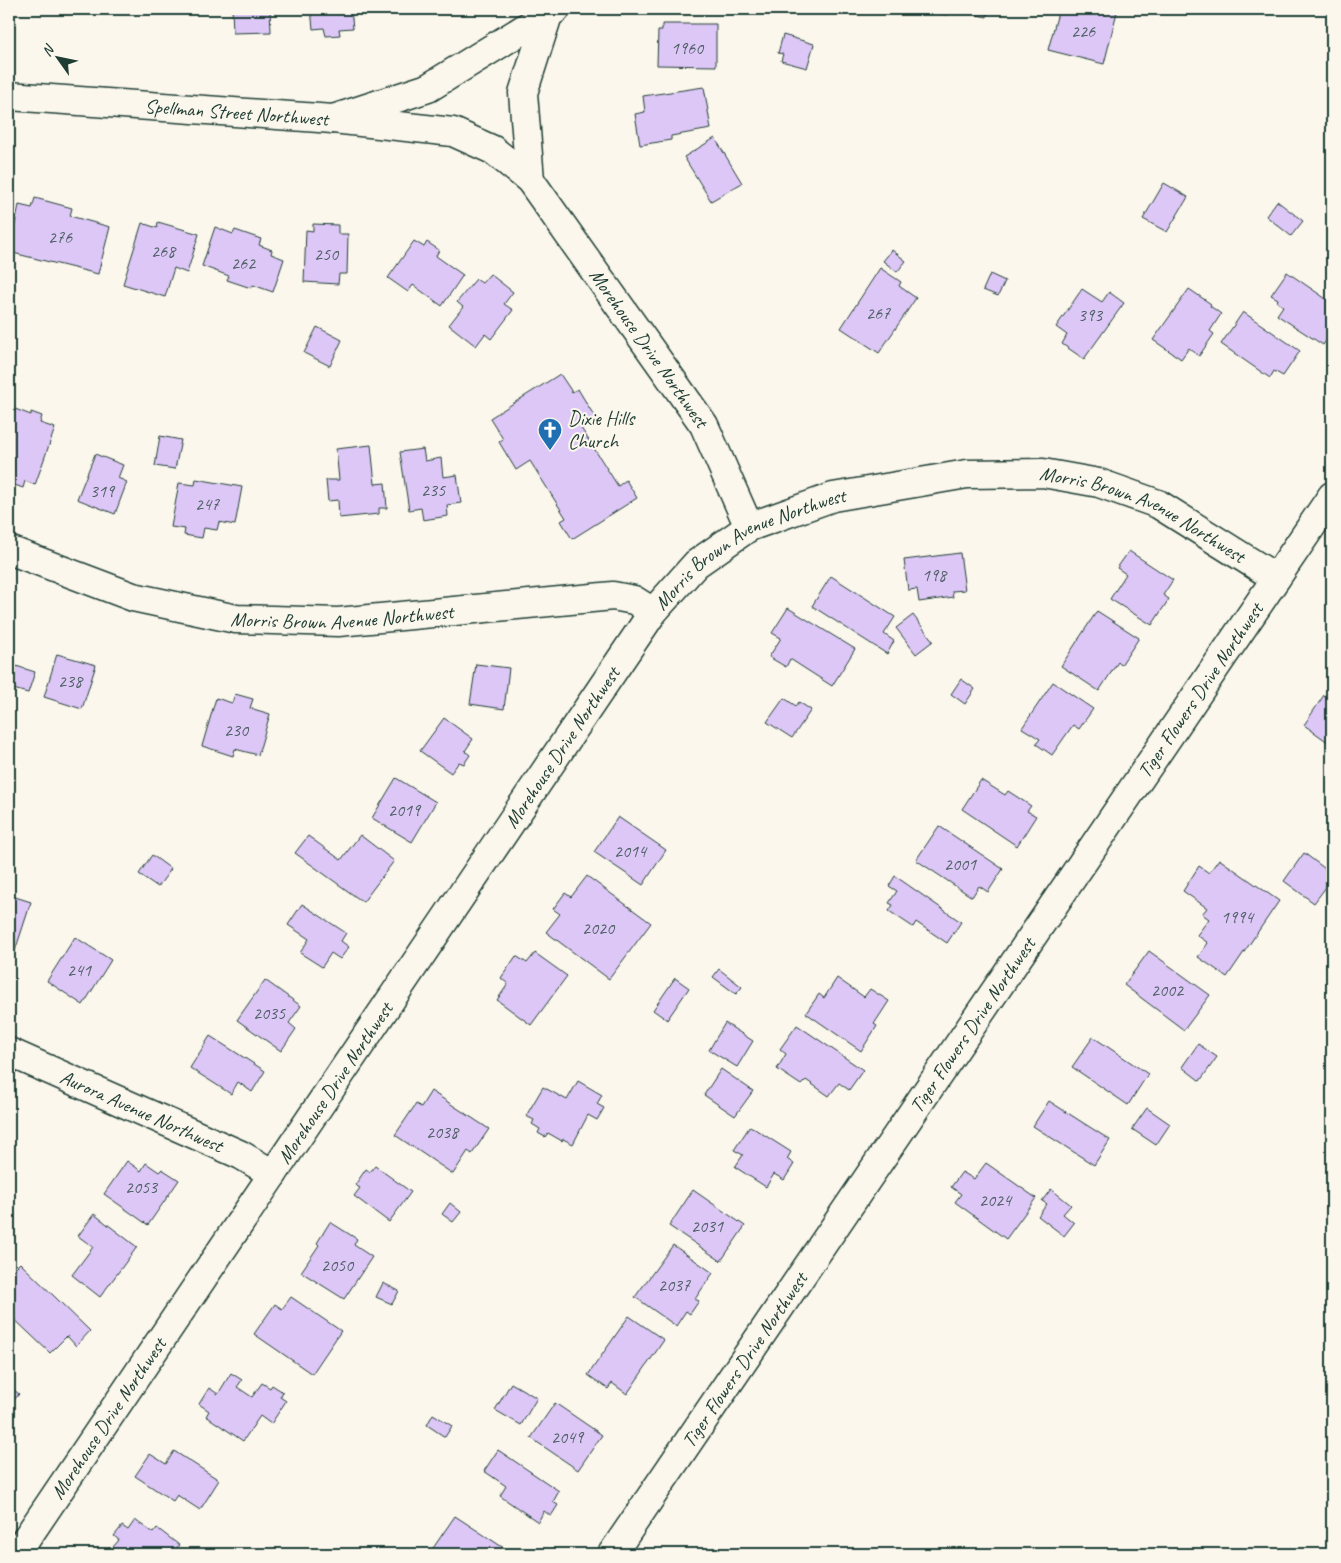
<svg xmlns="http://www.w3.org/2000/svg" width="1341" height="1563" viewBox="0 0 1341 1563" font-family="Caveat,sans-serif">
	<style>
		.building { fill: #ddc7f7; stroke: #1f3d34 }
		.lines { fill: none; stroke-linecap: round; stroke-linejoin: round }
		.street-casing { stroke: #1f3d34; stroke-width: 31 }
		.street { stroke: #fbf7ec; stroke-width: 28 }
		.labels { text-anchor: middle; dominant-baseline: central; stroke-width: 4; stroke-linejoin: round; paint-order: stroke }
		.number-label { font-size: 18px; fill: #4e6065 }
		.street-label { font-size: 20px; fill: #1f3d34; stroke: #fbf7ec }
		.poi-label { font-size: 20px; fill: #1f3d34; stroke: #fbf7ec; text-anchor: start }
	</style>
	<rect width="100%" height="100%" fill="#fbf7ec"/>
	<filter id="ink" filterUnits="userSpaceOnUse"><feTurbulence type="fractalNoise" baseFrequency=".02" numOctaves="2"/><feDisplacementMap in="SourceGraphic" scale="10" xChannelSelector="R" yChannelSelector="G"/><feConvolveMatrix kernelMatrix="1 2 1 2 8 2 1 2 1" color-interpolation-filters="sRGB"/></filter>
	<g filter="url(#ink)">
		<path class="building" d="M232,9H270L271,32L233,33Z
			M311,9H351L353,28L339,29L340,35L326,36L324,28L313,29Z
			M935,9H988L987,17L948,9L947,15L934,13Z
			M1059,9H1103L1117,12L1104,64L1048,50Z
			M662,24H716V66L657,65L658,31H662Z
			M783,35L814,44L807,68L781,61L783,54L778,53Z
			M704,87L711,129L671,136V140L640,145L635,114L645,112L643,96Z
			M715,138L742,183L711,201L684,157Z
			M1164,183L1188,197L1167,232L1143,219Z
			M35,198L72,208L70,216L110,227L98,274L9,252L19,205L32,208Z
			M1277,201L1303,221L1291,236L1266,216Z
			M158,222L199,234L187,273L174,268L165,297L123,284L142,223L157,228Z
			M313,224L338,225V234H348L347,274H339L338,284L304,282L306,230L313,231Z
			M215,227L233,234L235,230L261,239L259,245L272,250L271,254L284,259L273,292L253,285L251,288L227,280L229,276L202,266Z
			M414,241L424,247L427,242L439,250L436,256L463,275L442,306L413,285L408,292L388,278Z
			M892,250L906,261L897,272L883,261Z
			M880,268L901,282L899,286L916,298L879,353L841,328Z
			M1287,272L1332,303V347L1325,342L1323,345L1277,315L1283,306L1277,302L1278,299L1271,295Z
			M490,274L513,292L504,304L513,310L491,339L485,334L476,346L449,325L463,307L457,302L476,279L482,283Z
			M990,274L1005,281L998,296L983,290Z
			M1082,289L1102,302L1109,292L1124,303L1084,359L1062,344L1067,335L1056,327Z
			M1189,289L1211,304L1210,306L1221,314L1210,331L1214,334L1199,356L1189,348L1181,359L1153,340Z
			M1243,312L1300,351L1283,376L1274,371L1270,378L1221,344Z
			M317,327L342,340L330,366L304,353Z
			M560,374L572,392L578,389L596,419L581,428L618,486L626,480L637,498L572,539L561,521L566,518L530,461L516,470L499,442L503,439L490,418Z
			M15,409L31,415V412L42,416L40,423L55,428L35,485L25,481L23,488L9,483V425Z
			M160,436L181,440L175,469L155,466Z
			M371,445L375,484L385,483L387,508H379V514L339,518L338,500L328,501L326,480H339L336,449Z
			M423,449L425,461L441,458L443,477L457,475L461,503L447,505L448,516L423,520L421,508L409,510L400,452Z
			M95,454L123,465L118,478L127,482L115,514L77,499Z
			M196,479L242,487L235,525L219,522L217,530L204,528L202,538L184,535L185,529L171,527L179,483L195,485Z
			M1129,551L1173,580L1163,595L1169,599L1152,625L1110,599L1126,574L1117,568Z
			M960,553L965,590L952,591L953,597L919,602L917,589L908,590L904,560Z
			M831,576L895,617L884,634L894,641L887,654L812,606Z
			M788,608L855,649L832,686L790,659L786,667L769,657L781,638L772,633Z
			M1097,611L1139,638L1121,665L1118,662L1099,691L1061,666Z
			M913,615L933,641L916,654L896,628Z
			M57,654L96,665L82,709L44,697Z
			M9,655L12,657L10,664L35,672L28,693L13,689L9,701Z
			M476,664L509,668L504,709L470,704Z
			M961,679L975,689L965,704L951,694Z
			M1053,682L1093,709L1079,729L1073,725L1052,755L1036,744L1040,739L1022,728Z
			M235,694L253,699L250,708L270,714L258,755L235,749L233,756L202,746L216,698L232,703Z
			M1324,695L1332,701V745L1304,725Z
			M784,698L796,706L799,702L811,710L792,738L767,722Z
			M444,718L473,739L465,751L470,755L464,764L459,762L451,773L420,751Z
			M396,778L436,802L412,842L372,818Z
			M981,780L1005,795L1008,791L1031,806L1027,811L1036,816L1017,846L962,809Z
			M618,817L666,850L643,885L594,852Z
			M939,826L1003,869L988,892L979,886L972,897L916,860Z
			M360,835L394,861L363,902L295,853L308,836L341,860Z
			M1304,853L1332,874V879L1314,903L1284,881Z
			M152,855L171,869L158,887L139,874Z
			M1219,859L1279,901L1227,977L1198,957L1208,943L1197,935L1209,919L1202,914L1207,908L1183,891L1199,866L1209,873Z
			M587,876L651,923L609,979L546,932L560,914L553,909L565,893L571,897Z
			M895,876L961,922L947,943L916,922L913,927L889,911L893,905L889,903L897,891L889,886Z
			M9,895L31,902L14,954L9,952Z
			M302,904L346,933L341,941L349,947L340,959L331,953L322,967L300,953L309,939L288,925Z
			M75,937L111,960L83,1005L47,981Z
			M1149,951L1210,995L1184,1030L1124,985Z
			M535,953L567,976L531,1025L497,1000L508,984L501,978L516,956L527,963Z
			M719,969L742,987L736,994L713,977Z
			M675,978L689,988L667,1020L653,1010Z
			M837,978L864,997L870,989L889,1001L874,1024L877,1026L861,1051L806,1013L819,994L824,998Z
			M265,980L301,1006L289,1023L296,1029L281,1051L237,1020Z
			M725,1023L753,1041L737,1067L709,1050Z
			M797,1025L863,1070L849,1090L839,1083L829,1096L806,1080L801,1085L777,1069L786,1054L780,1049Z
			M210,1036L265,1071L252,1092L238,1082L231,1094L190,1068Z
			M1093,1037L1148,1074L1128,1105L1072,1067Z
			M1198,1044L1217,1057L1200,1081L1182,1067Z
			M721,1069L753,1091L735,1116L704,1095Z
			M578,1081L602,1095L597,1104L604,1108L597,1120L588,1115L573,1144L563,1139L562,1141L548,1133L545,1137L538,1133L540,1129L532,1124L534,1120L526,1116L543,1087L567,1100Z
			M431,1091L489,1129L472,1154L468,1151L453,1174L395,1135L416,1104L421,1107Z
			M1049,1101L1110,1140L1094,1165L1033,1126Z
			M1147,1108L1170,1124L1156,1145L1132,1129Z
			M750,1126L791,1152L787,1159L794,1164L784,1180L774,1174L766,1187L735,1167L743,1155L734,1150Z
			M127,1161L141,1171L146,1163L159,1172L162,1169L179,1180L148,1225L104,1194Z
			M986,1163L1036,1198L1006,1239L955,1202L961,1194L951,1187L962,1172L974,1179Z
			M375,1166L411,1192L389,1222L354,1196L360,1188L355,1185L366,1169L370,1172Z
			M1051,1189L1071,1205L1063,1214L1074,1223L1064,1236L1038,1216L1047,1204L1042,1201Z
			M693,1190L745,1226L721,1261L669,1226Z
			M450,1203L461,1212L453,1222L442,1214Z
			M94,1214L137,1247L100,1297L72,1275L93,1247L78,1236Z
			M330,1222L357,1239L354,1245L372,1257L344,1299L301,1272L319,1245L317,1243Z
			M673,1245L713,1273L695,1299L699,1301L690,1314L686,1311L676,1326L635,1297Z
			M20,1263L90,1331L76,1346L67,1336L50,1353L9,1314V1274Z
			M383,1283L399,1291L392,1304L376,1297Z
			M291,1297L341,1331L312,1374L254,1334L275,1304L282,1309Z
			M629,1316L664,1340L627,1394L612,1383L608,1389L588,1375Z
			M231,1373L242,1380L237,1387L252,1397L262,1383L270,1388L272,1385L283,1392L280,1397L286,1401L271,1424L260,1416L243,1441L206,1416L209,1411L199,1404L209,1388L218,1394Z
			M511,1383L537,1398L521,1425L495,1410Z
			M9,1386L19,1394L9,1406Z
			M555,1403L602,1435L578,1470L531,1438Z
			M433,1414L452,1426L445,1437L427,1425Z
			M498,1450L559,1491L553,1502L558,1505L551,1516L544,1511L538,1522L500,1496L506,1486L484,1471Z
			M174,1451L219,1480L200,1510L177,1495L173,1501L135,1476L150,1454L166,1464Z
			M455,1516L513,1554H429Z
			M135,1520L153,1533L157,1528L179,1545L172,1554L108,1553L119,1540L114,1536L122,1526L128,1530Z"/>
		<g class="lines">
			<defs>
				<g id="street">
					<path id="s1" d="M9,96L333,119L428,88L556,9"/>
					<path id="s2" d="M333,119L453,132L493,150L530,180L704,425L749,527"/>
					<path d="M530,180L523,93L548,15"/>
					<path id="s3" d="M9,550L133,597L236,619L338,622L613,596L634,600L653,612"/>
					<path id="s4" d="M9,1052L241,1155L273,1174"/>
					<path id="s5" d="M16,1554L653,612L696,564L749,527L833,497L967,474L1043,473L1099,483L1158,504L1276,578"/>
					<path id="s6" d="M612,1554L1332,496"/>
				</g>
			</defs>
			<use href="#street" class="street-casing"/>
			<use href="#street" class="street"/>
		</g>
	</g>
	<defs>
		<symbol id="church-pin" viewBox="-11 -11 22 30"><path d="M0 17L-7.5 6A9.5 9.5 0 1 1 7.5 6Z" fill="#1f6fb2" stroke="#fbf7ec"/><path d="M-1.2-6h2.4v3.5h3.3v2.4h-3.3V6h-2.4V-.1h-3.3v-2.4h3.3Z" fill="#fff"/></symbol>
	</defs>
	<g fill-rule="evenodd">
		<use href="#church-pin" x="536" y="416" width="28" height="38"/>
	</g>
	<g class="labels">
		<g class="number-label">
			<text x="1083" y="31">226</text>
			<text x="687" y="48">1960</text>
			<text x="60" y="237">276</text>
			<text x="163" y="251">268</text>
			<text x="326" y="254">250</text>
			<text x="243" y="263">262</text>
			<text x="878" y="313">267</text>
			<text x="1090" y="315">393</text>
			<text x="433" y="490">235</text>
			<text x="102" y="491">319</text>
			<text x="207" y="504">247</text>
			<text x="934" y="575">198</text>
			<text x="70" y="681">238</text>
			<text x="236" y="730">230</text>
			<text x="404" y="810">2019</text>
			<text x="630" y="851">2014</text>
			<text x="960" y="864">2001</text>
			<text x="1237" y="917">1994</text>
			<text x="598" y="928">2020</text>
			<text x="79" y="970">241</text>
			<text x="1167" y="990">2002</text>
			<text x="269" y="1013">2035</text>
			<text x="442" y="1132">2038</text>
			<text x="141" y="1187">2053</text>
			<text x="995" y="1200">2024</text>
			<text x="707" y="1226">2031</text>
			<text x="337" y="1265">2050</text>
			<text x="674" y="1285">2037</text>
			<text x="567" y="1437">2049</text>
		</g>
		<g class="street-label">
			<text stroke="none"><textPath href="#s1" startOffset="228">Spellman Street Northwest</textPath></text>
			<text stroke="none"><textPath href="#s2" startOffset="418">Morehouse Drive Northwest</textPath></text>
			<text stroke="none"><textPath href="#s5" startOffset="1676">Morris Brown Avenue Northwest</textPath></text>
			<text stroke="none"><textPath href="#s5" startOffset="1256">Morris Brown Avenue Northwest</textPath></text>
			<text stroke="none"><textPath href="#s3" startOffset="344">Morris Brown Avenue Northwest</textPath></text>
			<text stroke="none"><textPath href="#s6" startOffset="1045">Tiger Flowers Drive Northwest</textPath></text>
			<text stroke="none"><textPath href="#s5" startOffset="974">Morehouse Drive Northwest</textPath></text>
			<text stroke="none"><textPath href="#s6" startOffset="640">Tiger Flowers Drive Northwest</textPath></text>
			<text stroke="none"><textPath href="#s5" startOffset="569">Morehouse Drive Northwest</textPath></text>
			<text stroke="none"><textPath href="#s4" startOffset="145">Aurora Avenue Northwest</textPath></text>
			<text stroke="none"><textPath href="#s6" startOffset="235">Tiger Flowers Drive Northwest</textPath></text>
			<text stroke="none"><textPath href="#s5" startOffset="164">Morehouse Drive Northwest</textPath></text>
		</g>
		<g class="poi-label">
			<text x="568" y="418">Dixie Hills<tspan x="568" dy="23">Church</tspan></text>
		</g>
	</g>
	<rect width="1341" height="1563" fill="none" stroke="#fbf7ec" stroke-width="30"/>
	<rect x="15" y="15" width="1311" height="1533" fill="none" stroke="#1f3d34" stroke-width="2" filter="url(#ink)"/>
	<g transform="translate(58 58) rotate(303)" stroke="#fbf7ec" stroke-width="4" paint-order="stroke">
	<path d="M0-4L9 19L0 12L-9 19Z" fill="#1f3d34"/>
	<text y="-8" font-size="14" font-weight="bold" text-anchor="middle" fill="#1f3d34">N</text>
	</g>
</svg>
